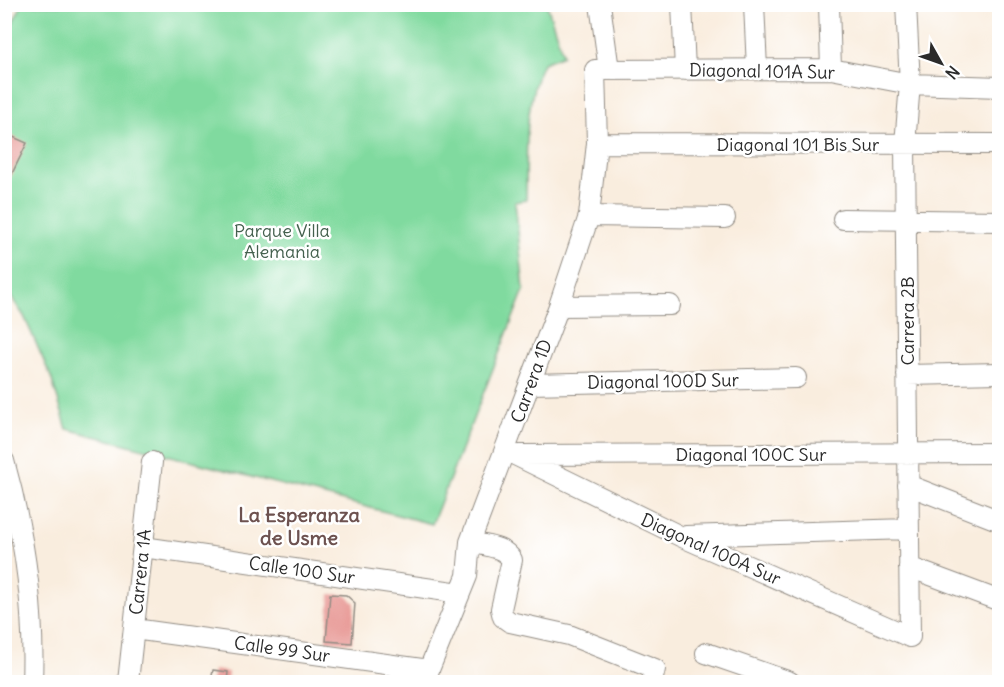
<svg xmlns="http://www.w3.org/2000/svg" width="1004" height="687" viewBox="0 0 1004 687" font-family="Delius,sans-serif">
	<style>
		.green { fill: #80da9f; stroke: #568265; stroke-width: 1.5 }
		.building { fill: #e89a96 }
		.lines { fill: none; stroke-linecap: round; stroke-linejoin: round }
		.street-casing { stroke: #928c84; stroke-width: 22 }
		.street { stroke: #fff; stroke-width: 20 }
		.labels { text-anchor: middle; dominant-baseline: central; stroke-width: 5; stroke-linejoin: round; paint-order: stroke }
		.street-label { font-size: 18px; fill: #2b2b2b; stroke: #fff }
		.park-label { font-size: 18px; fill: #44604e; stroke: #fff }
		.neighbourhood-label { font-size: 20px; font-weight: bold; fill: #6d5250; stroke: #fff }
	</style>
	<rect width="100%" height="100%" fill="#fff"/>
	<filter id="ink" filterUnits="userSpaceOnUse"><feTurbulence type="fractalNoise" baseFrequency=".0167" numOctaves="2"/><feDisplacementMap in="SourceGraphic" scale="12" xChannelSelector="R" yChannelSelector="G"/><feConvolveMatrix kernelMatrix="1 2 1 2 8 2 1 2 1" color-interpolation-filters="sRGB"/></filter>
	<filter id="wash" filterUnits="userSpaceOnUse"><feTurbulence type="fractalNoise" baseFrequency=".008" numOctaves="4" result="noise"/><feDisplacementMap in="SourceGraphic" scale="24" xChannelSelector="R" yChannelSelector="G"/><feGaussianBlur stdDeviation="1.35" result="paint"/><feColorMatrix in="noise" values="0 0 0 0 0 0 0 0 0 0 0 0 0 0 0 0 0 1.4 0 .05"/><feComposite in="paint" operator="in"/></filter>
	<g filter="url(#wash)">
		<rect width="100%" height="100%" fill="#f9edde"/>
		<path class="green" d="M22,5H547L563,55L543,63C523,104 527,155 526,200L515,202L524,290L432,524L67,429L51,377L24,316L5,288L4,39Z"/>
		<g id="blocks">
			<path class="building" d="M4,133L27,143L4,190Z
				M330,594L346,595L355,603L352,643L326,641Z
				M213,670L228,672L227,682H211Z"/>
		</g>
	</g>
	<g filter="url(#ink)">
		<use href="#blocks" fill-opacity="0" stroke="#928c84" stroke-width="1.5"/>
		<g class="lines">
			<defs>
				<path id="street" d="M600,4L609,70
					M682,4L685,70
					M754,4L757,69
					M829,4L831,69
					M597,143L1000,144
					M589,216L725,218
					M843,219L1000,221
					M559,306L670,305
					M907,375L1000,373
					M530,384L796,378
					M515,455L680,536L910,637L905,144L910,84L906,4
					M519,455L1000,453
					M4,461C24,533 35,608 32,682
					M908,485L1000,521
					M686,536L908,529
					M470,542C485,546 504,546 512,560L501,609L503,617L510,622L569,635L655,669L652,682
					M143,547L460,593
					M909,567L1000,601
					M134,629L429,670
					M706,653L790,682
					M128,682L152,462
					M424,682L467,576L470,542L559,306L589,216L597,143L595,70L831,69L910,84L1000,87"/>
			</defs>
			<use href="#street" class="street-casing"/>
			<use href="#street" class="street"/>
		</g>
	</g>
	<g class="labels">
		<g class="street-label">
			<text transform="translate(762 71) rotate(1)">Diagonal 101A Sur</text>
			<text x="798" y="144">Diagonal 101 Bis Sur</text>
			<text transform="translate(907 321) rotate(-90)">Carrera 2B</text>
			<text transform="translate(531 381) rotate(-70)">Carrera 1D</text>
			<text transform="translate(663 381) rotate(-1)">Diagonal 100D Sur</text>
			<text x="751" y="454">Diagonal 100C Sur</text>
			<text transform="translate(711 549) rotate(24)">Diagonal 100A Sur</text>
			<text transform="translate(302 570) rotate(8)">Calle 100 Sur</text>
			<text transform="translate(140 572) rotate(-84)">Carrera 1A</text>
			<text transform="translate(282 649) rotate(8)">Calle 99 Sur</text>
		</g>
		<g class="park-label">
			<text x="282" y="230">Parque Villa<tspan x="282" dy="21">Alemania</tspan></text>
		</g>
		<g class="neighbourhood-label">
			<text x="299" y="514">La Esperanza<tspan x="299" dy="23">de Usme</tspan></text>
		</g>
	</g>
	<rect width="1004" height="687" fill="none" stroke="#fff" stroke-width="24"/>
	<g transform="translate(941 63) rotate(130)" stroke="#ffffff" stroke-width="4.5" paint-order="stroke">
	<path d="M0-4.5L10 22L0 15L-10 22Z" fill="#2b2b2b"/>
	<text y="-9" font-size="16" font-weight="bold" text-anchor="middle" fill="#2b2b2b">N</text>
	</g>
</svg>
